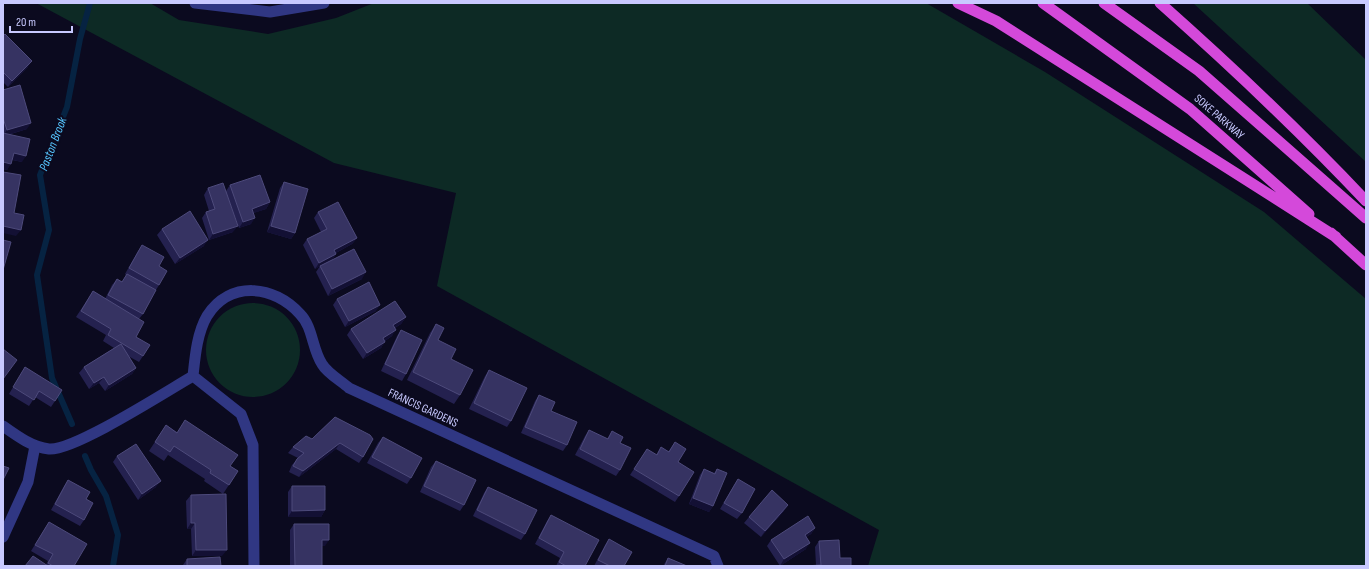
<svg xmlns="http://www.w3.org/2000/svg" width="1369" height="569" viewBox="0 0 1369 569" font-family="'Sofia Sans Condensed',sans-serif">
	<style>
		.green { fill: #0d2a25 }
		.lines { fill: none; stroke-linecap: round; stroke-linejoin: round }
		.stream { stroke: #062342; stroke-width: 6 }
		.minor { stroke: #303783; stroke-width: 11 }
		.tertiary { stroke: #303783; stroke-width: 11 }
		.trunk { stroke: #d449da; stroke-width: 11 }
		.wall { fill: #24214f }
		.shaded-wall { fill: #131034 }
		.building { fill: #363362; stroke: #4d4a7b }
		.labels { text-anchor: middle; dominant-baseline: central; stroke-width: 4; stroke-linejoin: round; paint-order: stroke }
		.street-label { font-size: 12px; fill: #c8c9ff; stroke: #0b0a1f }
		.water-label { font-size: 13px; font-style: italic; fill: #56c5ff; stroke: #0b0a1f }
	</style>
	<rect width="100%" height="100%" fill="#0b0a1f"/>
	<path class="green" d="M36,3H150L179,20L268,34L336,18L374,3H926L1045,72L1264,212L1366,299V566H868L879,530L437,286L456,193L334,163Z
		M1193,3H1307L1366,60V162Z
		M206 350a47 47 0 1 1 94 0a47 47 0 1 1-94 0Z"/>
	<g class="lines">
		<path class="stream" d="M72,424L52,378L37,275L49,230L40,175L67,107L80,39L90,3
			M85,456L91,470L106,496L118,535L113,566"/>
		<path class="minor" d="M193,376C195,357 197,333 207,316C230,280 274,285 300,314C313,327 312,349 322,364C327,373 341,381 349,388L714,556L718,566
			M193,376L241,414L253,445L254,566
			M3,426C17,436 32,447 49,449C74,451 167,391 193,376
			M3,537L28,482L35,446"/>
		<path class="tertiary" d="M195,3L270,12L324,3"/>
		<path class="trunk" d="M958,3L996,21L1336,237
			M1043,3L1190,109L1309,214
			M1104,3L1199,71L1366,218
			M1160,3C1231,66 1301,132 1366,201
			M1331,233L1366,265"/>
	</g>
	<path class="wall" d="M3,36L28,67L8,87L3,82Z
		M3,90L27,129L8,135L22,162L12,160L7,170L3,169Z
		M284,182L295,233L291,239L267,232L280,188Z
		M230,185L270,202L266,209L253,213L251,224L239,228L230,203L233,232L209,240L202,218L206,212L209,211L204,195L208,188L226,191Z
		M318,212L357,238L352,244L336,253V254L332,260L362,279L328,296L316,272L320,266L315,269L303,245L307,239L321,232L314,218Z
		M162,229L204,246L175,264L157,235Z
		M142,245L159,266V285L156,290L143,314L139,319L136,337L143,356L139,362L128,356L136,368L132,374L105,391L99,383L89,389L79,373L84,367L114,348L103,341L106,335L76,317L93,291L105,299L112,285L117,279L122,282L126,275L125,274L138,251Z
		M337,299L376,311L345,327L333,305Z
		M406,317L401,324L395,328L392,336L385,341L381,348L363,359L347,335L351,329Z
		M436,324L438,340L451,359L460,395L454,404L407,380L430,333Z
		M401,330L406,374L402,381L381,371L397,336Z
		M25,367L55,401L51,407L35,397L29,406L9,394Z
		M489,370L511,421L507,427L469,409L485,376Z
		M539,395L551,411L567,445L563,451L521,433L535,401Z
		M335,417L363,457L359,463L336,449L299,477L289,472L292,465L298,458L288,453L293,447L312,439Z
		M166,425L238,471L223,494L204,481L205,479L168,455L164,461L149,451Z
		M589,430L607,439L612,431L620,443V470L616,476L575,455L585,436Z
		M383,437L411,478L407,484L367,463L378,443Z
		M675,442L678,462L679,496L675,502L630,475L647,449L656,455L661,447L668,452Z
		M117,456L156,487L138,500L113,462Z
		M436,461L464,505L460,511L420,492L431,467Z
		M704,469L714,473L717,469L713,506L709,512L689,504L700,475Z
		M738,479L742,513L737,519L720,509L734,485Z
		M68,480L86,499L84,520L80,526L51,510L64,486Z
		M292,486L325,510L321,517H288V492Z
		M488,487L525,534L521,540L473,516L484,493Z
		M191,495L222,556H192L191,529H187L186,501Z
		M784,511L761,537L744,523L749,517Z
		M551,515L585,566H556L560,558L535,544L547,521Z
		M49,522L74,566H25L46,565L48,561L31,551Z
		M294,524L325,546H322V566H290V530Z
		M815,528L811,534L806,537V549L780,566L767,546L771,540Z
		M609,539L624,566H594L605,545Z
		M819,541L840,558L851,566L816,565L815,547Z
		M668,558L687,566H663Z
		M187,559L221,566H183V565Z"/>
	<path class="shaded-wall" d="M32,61L28,67L8,87L12,81Z
		M31,123L27,129L3,136L7,130Z
		M14,153L26,156L22,162L9,159Z
		M3,162L11,164L7,170L3,169Z
		M270,202L266,209L248,215L252,209Z
		M255,218L251,224L239,228L243,222Z
		M3,226L21,230L16,236L3,233Z
		M238,226L233,232L209,240L213,234Z
		M271,226L295,233L291,239L267,232Z
		M357,238L352,244L330,256L334,250Z
		M208,240L204,246L175,264L180,258Z
		M336,254L332,260L315,269L319,263Z
		M366,272L362,279L328,296L332,289Z
		M380,305L376,311L345,327L349,321Z
		M406,317L401,324L389,331L393,325Z
		M396,330L392,336L379,345L383,338Z
		M385,342L381,348L363,359L367,353Z
		M136,368L132,374L105,391L109,385Z
		M104,377L99,383L89,389L94,383Z
		M340,443L336,449L299,477L303,471Z
		M161,481L156,487L138,500L142,494Z
		M693,498L713,506L709,512L689,504Z
		M788,505L784,511L761,537L765,531Z
		M325,510L321,517H288L292,511Z
		M191,523H195L191,529H187Z
		M815,528L811,534L800,541L805,535Z
		M322,540H329L325,546H317Z
		M810,543L806,549L780,566L784,559Z
		M196,550H227L222,556H192Z"/>
	<path class="building" d="M5,34L32,61L12,81L3,72V36Z
		M20,85L31,123L7,130L3,118V90Z
		M3,133L30,139L26,156L14,153L11,164L3,162Z
		M3,172L21,175L14,213L24,215L21,230L3,226Z
		M260,175L270,202L252,209L255,218L243,222L230,185Z
		M284,182L308,189L295,233L271,226Z
		M223,183L238,226L213,234L206,212L215,209L208,188Z
		M338,202L357,238L334,250L336,254L319,263L307,239L327,229L318,212Z
		M190,211L208,240L180,258L162,229Z
		M3,240L11,242L3,270Z
		M142,245L164,257L159,266L167,271L159,285L129,268Z
		M354,249L366,272L332,289L320,266Z
		M127,274L156,290L143,314L108,295L117,279L122,282Z
		M369,282L380,305L349,321L337,299Z
		M93,291L144,322L136,337L150,345L143,356L108,335L111,329L81,311Z
		M395,301L406,317L393,325L396,330L383,338L385,342L367,353L351,329Z
		M436,324L444,328L438,340L456,349L451,359L473,370L460,395L413,372Z
		M401,330L422,340L406,374L385,364Z
		M121,344L136,368L109,385L104,377L94,383L84,367Z
		M3,349L17,360L3,379Z
		M25,367L62,390L55,401L39,391L34,400L13,387Z
		M489,370L527,388L511,421L474,403Z
		M539,395L555,402L551,411L577,422L567,445L525,427Z
		M335,417L370,435L373,439L363,457L340,443L303,471L293,466L297,459L304,453L293,447L306,436L312,439Z
		M185,420L238,455L230,466L238,471L229,485L210,473L211,470L174,446L170,452L155,442L166,425L177,433Z
		M589,430L608,439L612,431L623,437L620,443L631,448L620,470L580,449Z
		M383,437L422,458L411,478L372,457Z
		M675,442L686,449L678,462L694,472L679,496L634,469L647,449L657,455L661,447L669,452Z
		M136,444L161,481L142,494L117,456Z
		M436,461L476,480L464,505L424,486Z
		M3,466L9,468L3,480Z
		M704,469L715,474L717,469L727,473L713,506L693,498Z
		M738,479L755,489L742,513L724,503Z
		M68,480L90,492L86,499L93,503L84,520L55,504Z
		M292,486H325V510L292,511Z
		M488,487L537,510L525,534L477,510Z
		M772,490L788,505L765,531L749,517Z
		M226,494L227,550H196L195,523H191V495Z
		M551,515L599,540L585,566H566L559,562L564,552L539,538Z
		M808,516L815,528L805,535L810,543L784,559L771,540Z
		M49,522L87,544L74,566H53L48,563L53,554L35,545Z
		M294,524H329V540H322V566H295Z
		M609,539L632,552L624,566H610L598,560Z
		M839,540L840,558H851V566H804L821,565L819,541Z
		M33,556L48,566H25Z
		M220,557L221,566H187V559Z
		M668,558L687,566H665Z"/>
	<g class="labels">
		<g class="street-label">
			<text transform="translate(1219 117) rotate(41)">SOKE PARKWAY</text>
			<text transform="translate(423 408) rotate(25)">FRANCIS GARDENS</text>
		</g>
		<g class="water-label">
			<text transform="translate(53 144) rotate(-69)">Paston Brook</text>
		</g>
	</g>
	<rect width="1369" height="569" fill="none" stroke="#c8c9ff" stroke-width="8"/>
	<path d="M10 26v6h62v-6" fill="none" stroke="#c8c9ff" stroke-width="2"/>
	<text x="16" y="26" font-size="12" fill="#c8c9ff" stroke="#0b0a1f" stroke-width="3" paint-order="stroke">20 m</text>
</svg>
